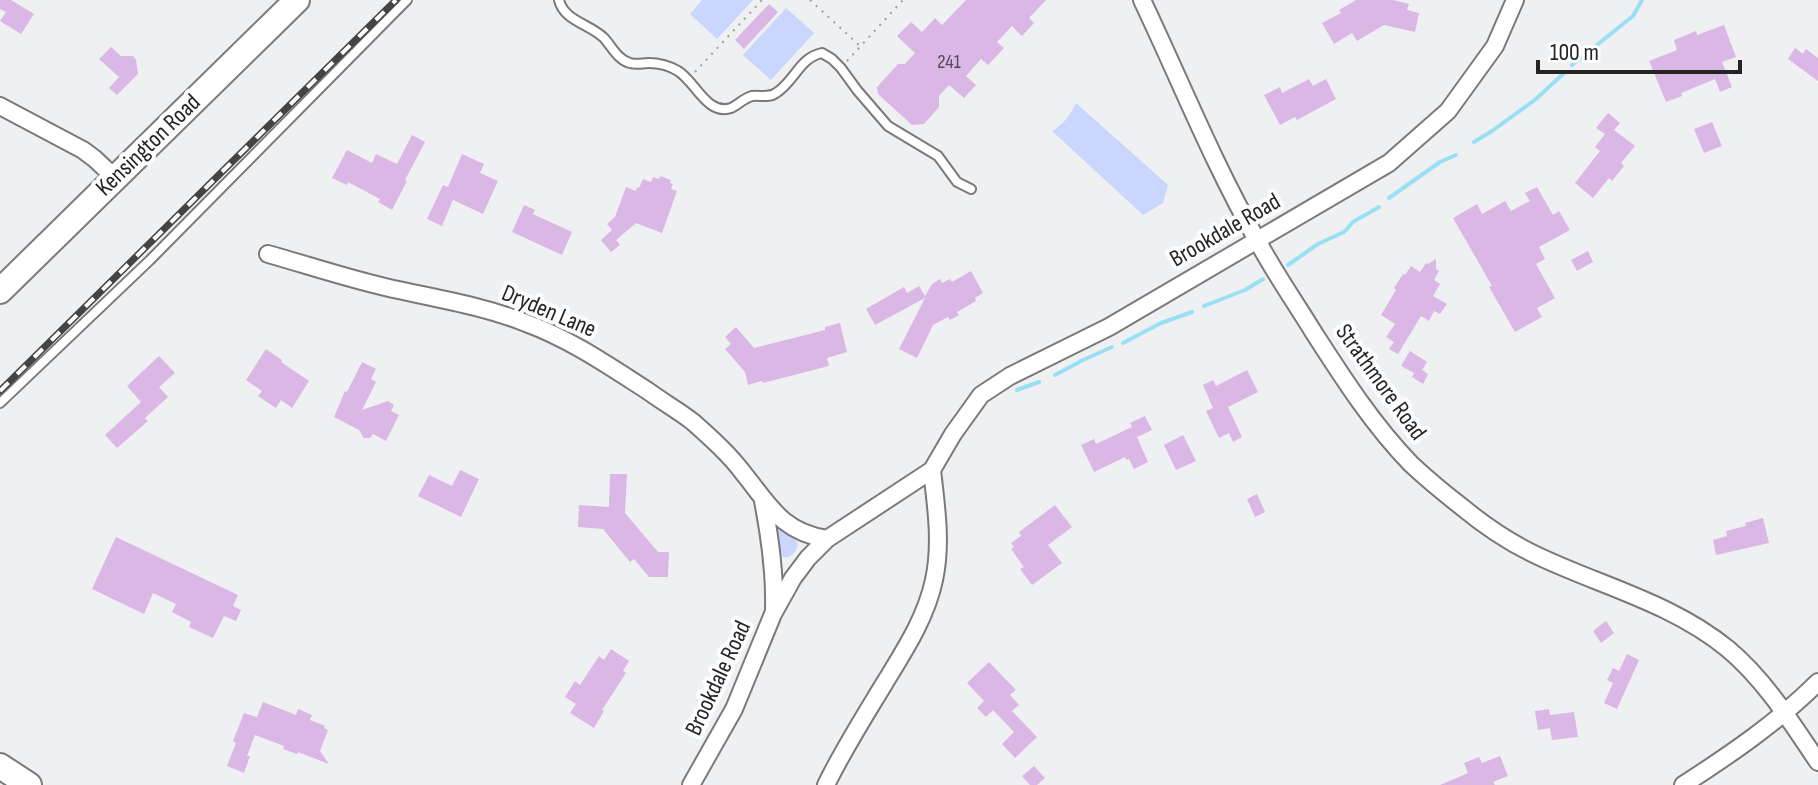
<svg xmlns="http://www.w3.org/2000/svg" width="1818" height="785" viewBox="0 0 1818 785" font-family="'Sofia Sans Condensed',sans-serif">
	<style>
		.green { fill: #cad6fd }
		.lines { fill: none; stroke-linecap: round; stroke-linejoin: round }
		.stream { stroke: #9ae0f4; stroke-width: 4 }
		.building { fill: #dbb7e6 }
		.lane-casing { stroke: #7a7a7c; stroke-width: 12 }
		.street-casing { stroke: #7a7a7c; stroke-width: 20 }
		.secondary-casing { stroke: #7a7a7c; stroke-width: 28 }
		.path { stroke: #9e9e9f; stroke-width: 2; stroke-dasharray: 2 6; stroke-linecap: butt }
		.lane { stroke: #fff; stroke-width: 8 }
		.street { stroke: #fff; stroke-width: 16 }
		.secondary { stroke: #fff; stroke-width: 24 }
		.rail-casing { stroke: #444445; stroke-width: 7 }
		.rail { stroke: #fcfdff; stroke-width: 4; stroke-dasharray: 12; stroke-linecap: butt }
		.labels { text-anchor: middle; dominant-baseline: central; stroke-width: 8; stroke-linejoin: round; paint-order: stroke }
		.number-label { font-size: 20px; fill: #524955 }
		.street-label { font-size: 24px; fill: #242425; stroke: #fcfdff }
	</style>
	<rect width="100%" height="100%" fill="#eff0f1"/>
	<path class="green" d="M702,0H753L717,39L690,14Z
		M786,8L814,33L771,80L743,55Z
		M1076,103L1168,185L1163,203L1143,215L1052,131C1064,124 1070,115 1076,103Z
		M772,522H776L795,539L798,544C796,554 789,560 780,556Z"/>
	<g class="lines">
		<path class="stream" d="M1572,65L1633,16L1642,0
			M1474,142L1492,131L1536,99L1563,74
			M1389,198L1440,162L1456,155
			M1288,265L1318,244L1344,232L1353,222L1379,207
			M1204,306L1245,290L1263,279
			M1123,343L1161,323L1192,312
			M1055,375L1083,360L1112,347
			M1017,390L1039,382"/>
	</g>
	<path class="building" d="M0,0H11L34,14L21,34L0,21L6,12L0,9Z
		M966,0H1046L1029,18L1034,23L1022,36L1012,26L997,42L1004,48L988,65L981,59L966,76L976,85L964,98L949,85L939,96V107L924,124L912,125L878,94L877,87L898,64H905L915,53L897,36L911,22L922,32L935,18L942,25Z
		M1356,0H1393L1409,4L1407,10L1419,13L1415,32L1384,25L1357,41L1352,33L1334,44L1322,23L1341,13L1339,10Z
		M769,4L778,12L744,49L735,40Z
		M1724,25L1736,57L1722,62L1732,87L1720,92L1715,79L1681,93L1682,96L1666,102L1649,61L1677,50L1674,40L1696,31L1697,35Z
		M111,47L121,56H133L136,60L138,74L117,95L109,88L119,77L99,59Z
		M1795,48L1803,54L1806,49L1818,58V81L1788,59Z
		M1309,79L1313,86L1326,79L1336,99L1297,120L1295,117L1280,125L1264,95L1280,87L1282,93Z
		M1608,113L1620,123L1614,130L1635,146L1621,163L1624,166L1612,181L1609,178L1593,198L1575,183L1600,151L1595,147L1605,134L1596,128Z
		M1712,122L1722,146L1704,153L1694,129Z
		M412,135L425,142L405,180L407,181L392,210L378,202L380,199L348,182L347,185L332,178L347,150L372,163L376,154L397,164Z
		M462,154L484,164L480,173L498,181L483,214L453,200L442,226L427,219L443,185L448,187Z
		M660,176L671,180L670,183L673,184L671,189L677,191L662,233L636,223L616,240L620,245L611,252L601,240L612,230L607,224L615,217L626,187L636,191L637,187L639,188L643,179L651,182L653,177L659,179Z
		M1537,187L1553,215L1559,211L1570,230L1539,247L1545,259L1536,264L1555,298L1537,308L1542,317L1515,332L1489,287L1492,286L1453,218L1477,204L1482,214L1505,201L1511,211L1530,201L1525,193Z
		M524,205L535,210L533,214L572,232L562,255L512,232Z
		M1588,251L1593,262L1577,271L1571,260Z
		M1436,259V269L1439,271L1434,280L1440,284L1433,296L1447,304L1440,314L1434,311L1429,321L1421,316L1398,354L1389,349L1394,342L1386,337L1395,324L1381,315L1396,290L1394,288L1403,274L1405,275L1411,266L1420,272L1426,263L1428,264Z
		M971,271L983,293L975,298L976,301L957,312L959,315L950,320L948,317L933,325L917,358L899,349L925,298L875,325L866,309L904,287L907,293L919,286L925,296L932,284L940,279L942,283L950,279L952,282Z
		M840,323L847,352L827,358L829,366L763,383L762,381L748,385L745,372L725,349L731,344L725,337L736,327L754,348L825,330V327Z
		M266,349L282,360L281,362L309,381L292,408L281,400L276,408L258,396L262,391L246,380Z
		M1410,351L1427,362L1422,370L1428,374L1423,384L1412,377L1414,373L1401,366Z
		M159,356L175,373L159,387L168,397L145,418L148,421L117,448L105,435L141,402L127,386Z
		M362,362L376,369L371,379L376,382L362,410L388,401L394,405L391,411L399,415L386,441L373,434L370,438H364L359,430L334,417L345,391L347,392Z
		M1247,370L1258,392L1228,407L1242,437L1233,442L1229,433L1219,438L1206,411L1213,408L1203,385L1213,380L1216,386Z
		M1145,416L1152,430L1137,437L1148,462L1134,469L1129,459L1126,460L1125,457L1094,472L1081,445L1094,439L1096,444L1132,427L1130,423Z
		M1183,435L1196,461L1176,470L1164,445Z
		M460,470L479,479L461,517L418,496L429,475L452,486Z
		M610,474H627L625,513L658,552H669L668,577H649L634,559L630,562L603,529L578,527L579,505L609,507Z
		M1257,494L1265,512L1255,517L1247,499Z
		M1055,505L1072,527L1048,545L1062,563L1032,585L1020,569L1024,567L1011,549L1014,547L1011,543L1021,536L1019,532Z
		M1763,518L1769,543L1716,555L1713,540L1727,536L1726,531L1746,526L1745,523Z
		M116,537L238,595L233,606L241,610L236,621L224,616L213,638L189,627L191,622L172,612L176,604L153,593L144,614L92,589Z
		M1606,621L1614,633L1601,643L1593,631Z
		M611,649L629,661L623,671L626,673L602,710L604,711L594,728L570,713L576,704L565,697L575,681L580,685L599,656L604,660Z
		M1627,654L1639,660L1617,709L1604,703L1613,683L1607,680L1613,668L1619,671Z
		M989,662L1016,690L1010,695L1019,705L1012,711L1037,737L1015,758L1002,744L1014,732L993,710L986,717L977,708L984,701L967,683Z
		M263,702L296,715L298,709L312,715L310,720L325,726L324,728L328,730L320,751L329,764L298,752L297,754L283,749L284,746L255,735L247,756H250L244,773L227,766L236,743L233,741L244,713L257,717Z
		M1549,709L1550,715L1574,712L1578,737L1552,740L1550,728L1538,730L1535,711Z
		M1500,756L1508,776L1493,782L1495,785H1440L1468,773L1464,763L1479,757L1482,763Z
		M1034,766L1045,778L1037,785H1030L1022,776Z"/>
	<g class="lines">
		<defs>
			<path id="lane" d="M559,0C564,21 590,24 604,38C612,47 618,60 630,63C637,65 642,63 649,63C658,63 670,66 678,71C695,81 707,116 731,108C738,105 744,98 752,96C761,95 769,98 776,93C795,81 799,58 822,53L832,59L841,68L857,90L888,126L938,156L957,182L971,189
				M0,403L150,260L407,0"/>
			<path id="street" d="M1142,0C1180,80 1213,163 1257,240C1274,272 1295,302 1314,333C1343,378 1373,425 1411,464C1427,479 1444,493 1462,507C1485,526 1510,543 1538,556C1601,586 1672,603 1728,649C1765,680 1791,722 1818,762
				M0,106L83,150L95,159L115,178
				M268,254C307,265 346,278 385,287C432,298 481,305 526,323C570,339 609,366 648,391C663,402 679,411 693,422C711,438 730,455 744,474C770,506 782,532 827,539
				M763,501C770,537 775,572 774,609
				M691,785L734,709L773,614L793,578L808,558L827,539L932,470L953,434L981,395L1010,376L1109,327L1389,163L1448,111L1495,46L1515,0
				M826,785C843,750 864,717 884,684C904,651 926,618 934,580C942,543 936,506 932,470
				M1683,785C1731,754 1778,722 1818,682"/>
			<path id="secondary" d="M0,291L297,0
				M0,766L29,785"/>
		</defs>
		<use href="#lane" class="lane-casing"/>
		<use href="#street" class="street-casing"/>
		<use href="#secondary" class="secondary-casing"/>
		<path class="path" d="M810,0L859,45
			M847,61L903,0
			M695,72L762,0"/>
		<use href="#lane" class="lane"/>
		<use href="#street" class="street"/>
		<use href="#secondary" class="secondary"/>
		<defs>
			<path id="rail" d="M0,391L396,0"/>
		</defs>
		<use href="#rail" class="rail-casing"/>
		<use href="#rail" class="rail"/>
	</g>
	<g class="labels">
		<g class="number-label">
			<text x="949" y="62">241</text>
		</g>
		<g class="street-label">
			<text transform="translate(148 145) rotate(-44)">Kensington Road</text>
			<text transform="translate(1225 230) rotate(-30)">Brookdale Road</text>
			<text transform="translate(549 311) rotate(23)">Dryden Lane</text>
			<text transform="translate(1381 382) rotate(54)">Strathmore Road</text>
			<text transform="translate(718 678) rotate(-65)">Brookdale Road</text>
		</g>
	</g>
	<path d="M1538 60v12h202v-12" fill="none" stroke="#242425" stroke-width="4"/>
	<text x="1550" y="60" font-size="24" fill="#242425" stroke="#fcfdff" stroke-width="6" paint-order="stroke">100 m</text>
</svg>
